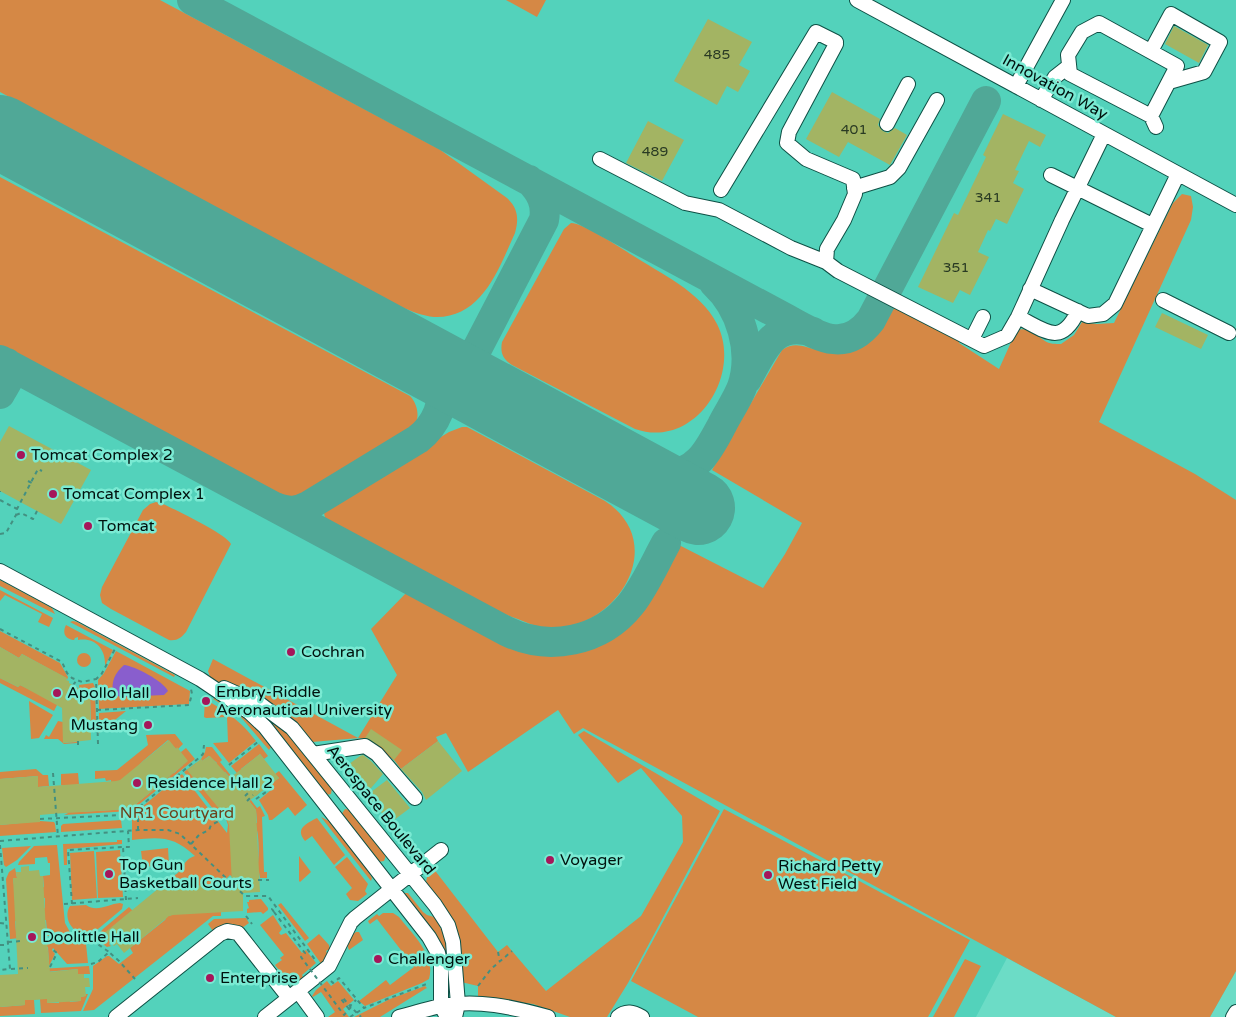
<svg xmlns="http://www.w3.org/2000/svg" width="1236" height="1017" viewBox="0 0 1236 1017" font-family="'Varela Round',sans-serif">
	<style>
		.built { fill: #53d2bb }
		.green { fill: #d58845 }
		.water { fill: #895ecd }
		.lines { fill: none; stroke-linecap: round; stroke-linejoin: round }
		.taxiway { stroke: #50a897; stroke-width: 30 }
		.runway { stroke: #50a897; stroke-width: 74 }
		.building { fill: #a3b463 }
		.minor-casing { stroke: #0e5045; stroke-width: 16 }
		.path { stroke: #439081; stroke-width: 2; stroke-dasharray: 4 4; stroke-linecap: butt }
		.minor { stroke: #fff; stroke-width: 14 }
		.path-bridge { stroke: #439081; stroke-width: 2; stroke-dasharray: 4 4; stroke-linecap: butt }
		.poi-dot { fill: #a5165a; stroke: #7aead3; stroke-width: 2 }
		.labels { text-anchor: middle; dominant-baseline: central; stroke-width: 5; stroke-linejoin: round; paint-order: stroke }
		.number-label { font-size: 14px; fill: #293a23 }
		.street-label { font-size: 16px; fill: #00120e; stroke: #7aead3 }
		.poi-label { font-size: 16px; fill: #00120e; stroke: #7aead3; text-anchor: start }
		.park-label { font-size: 16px; fill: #6c421c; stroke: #7aead3 }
	</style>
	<rect width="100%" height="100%" fill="#6cdcc6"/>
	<path class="built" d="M0,0H1236V971L1210,1017H1116L1007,958L976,1017H0Z"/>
	<path class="green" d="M0,0H160L439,149L507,198C518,208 519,219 515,233C499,268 482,319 434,317C423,316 411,311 401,307L0,92Z
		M506,0H546L537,17Z
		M0,177L410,396C420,407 420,422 410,433L303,498L293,501L280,498L0,349Z
		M1182,194L1191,196L1193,207L1191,220L1099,422L1195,474L1236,500V971L1210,1017H1116L583,728L574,734L558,710L468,772L446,733L436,737L438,741L401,769L394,760L364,739L359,738L312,742L291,718L259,697L216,682L210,677L208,671L213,659L358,738L397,675L371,629L408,591L432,607L495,641L547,655L588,649L620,630L649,603L677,544L763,588L785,554L802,523L712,470L782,350C795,341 804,347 818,350C857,361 875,336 892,305L960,340L959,343L999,369L1016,331C1027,325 1036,335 1045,341C1049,344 1056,344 1061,344L1074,335L1082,322L1097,324L1114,323L1173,203Z
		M571,223C583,223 621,248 632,255C661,274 700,291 717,324C743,375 695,450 635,429L512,365C503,359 500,353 502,342L564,229Z
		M462,427H467L605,501C671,544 616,632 548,628C535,627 524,621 512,617C469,600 430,578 389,557C369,546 345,536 326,522L324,513L329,506L449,432Z
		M156,502L163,504C176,510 226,534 231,544L186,632C181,638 177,641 169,640L111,609L102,603L100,595L102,587L143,510L150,504Z
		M0,580L52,608L55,614L0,586Z
		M0,590L53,618L49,627L38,622L42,614L5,595L0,601Z
		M73,621L77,622L175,675L174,677L70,622Z
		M66,625L113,650L105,666C106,649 95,637 78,640V637L75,638L74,640C65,639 62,633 66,625Z
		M0,631L60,663L68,677L67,680L66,678L22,654L19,658L0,647Z
		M116,651L190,691L189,704L99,709L98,680L104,673Z
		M77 660a7 7 0 1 1 14 0a7 7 0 1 1-14 0Z
		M0,678L18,687L20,685L58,703L54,711L0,683Z
		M93,683L95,687L96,722L91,721L90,697H80L79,685Z
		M216,696C240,711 254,725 271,747L269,750L239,715L213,699Z
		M205,699C228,713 240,720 256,741L229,763L213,743L228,742L227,717L206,718L204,717Z
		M29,701L53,715L39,738L31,739Z
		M126,711L99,733V713Z
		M258,712C286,722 314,765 332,788L331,794L326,795Z
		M58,721L63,722V743L76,742L77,741V743L64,744L58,739H44L46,735L49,737Z
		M584,731L720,811L628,983L607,1017H570L533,1004L478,997V986L461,982V945L457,932L426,882L428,873L433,868L498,952L507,945L546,991L641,916L683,842L682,816L641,768L618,783L578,735Z
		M175,734L183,744L178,749H176L168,740L143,761L127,778L111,784V780L106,781L105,778L95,779V771L117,770L148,745L146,735Z
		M259,744L268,756L264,759L260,754L241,769L260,792L256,796L231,766Z
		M206,747H212L222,760L220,762L245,793L225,772L223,773L216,764L217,763L209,756L202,761L201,759L205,752Z
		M186,748L195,759L131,811L64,815L68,813V811L78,812L130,809L170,776L169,774L174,773L183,765L181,752Z
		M196,763L230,824L241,885L230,875L223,882L234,893L211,885L177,887L174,888L177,882L151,883C159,880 167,879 175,875C184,870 182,860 195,856C173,836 161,837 132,840V815L182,774L227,833L228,825L226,819L217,814L184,772Z
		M36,769L43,775H48L49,786L38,787V776L0,779V772Z
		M279,771L307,805L295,816L288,807L272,820H269L268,815L259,800L271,790L268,786L279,778L275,774Z
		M78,773L79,784L76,786L61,785V774Z
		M251,800L257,808L260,806L265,816L262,817L264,872H267V878H260L259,872H257C259,859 260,835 255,823H257L256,810L249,801Z
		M345,809L350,810L386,855L384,861L378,862L341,815Z
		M724,809L970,940L928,1017H698L631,981Z
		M321,817L329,821L369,872L372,878L371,881Z
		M317,818L345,855L334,865L312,836L305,841C295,829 305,824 317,818Z
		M121,820L122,828L61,832V826L63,824Z
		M40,821L54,822L55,824L56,832L0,836V825Z
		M117,840H122V844L67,849V865H64L63,844L117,842Z
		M57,845L65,923L71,934L84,941L86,944L88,963L67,964L53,948L52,950L55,954L49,966L48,947H44V944L55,943L54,936H43V931H47L46,920H42L41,909L45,908V898H41L40,888L44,887L43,876L50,875V863H48L47,857L35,858V864L18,865L19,862L34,846Z
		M31,846L17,860L6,867L4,865L2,848Z
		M168,848L169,865L143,867L141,851Z
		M120,850L123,897L98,898L96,852Z
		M94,851L97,898L72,900L70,853Z
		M299,856L311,872L300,882L299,881Z
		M347,857L368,884L365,891L367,894L358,901L350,900L346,894L352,888L335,867Z
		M15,868L17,878L13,879L20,921H15L16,932L20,938L10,939L6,879L9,872Z
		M405,893H408L423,912L427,915L434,917L437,920L446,940L449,960H445L403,895Z
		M261,899L268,908V910L263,914L261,912L247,913V909L249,908L247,902H249V900Z
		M120,903L123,904L122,909L92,934C77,939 61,920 70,906L86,905C97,913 108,904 120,903Z
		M281,903L309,938L305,941L278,905Z
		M129,907L133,911L104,934L110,942L109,944L111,946L107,947L97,940L96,937L103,929Z
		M221,910V916H213L94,1010L83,1011L93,989V966L107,956H109L119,964L133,953L130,948L165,920L168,915L169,916L174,914Z
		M383,913H393L399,917C412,934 436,955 429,979L422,983L365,1006L359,1001L386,980L390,985L414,967L377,919L370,924L369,923L368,921L377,914L379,916Z
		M273,915L282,929L279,933L281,935L286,933L302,953L306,950L316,963L302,975L303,977L292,986L275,965L282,960L280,958L284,955L260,925Z
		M246,918L249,923L242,928C231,921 224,925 213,931L208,924L214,919Z
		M356,932H359L363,940L349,950L347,945L352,935Z
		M319,934L329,945L330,950H327L326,952L329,954L322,965L307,944Z
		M965,959L981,966L954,1017H933Z
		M89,966L90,974H78V969L45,972L40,969Z
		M327,981L331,986L338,981L354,1000L343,1009L349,1017H328L335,1012L321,992L313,997L312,996L316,990Z
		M425,986L427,988L425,989L380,1017H354L390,999Z
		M86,994H88L81,1011L41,1013L40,999H47V1003H59V998H69L70,1002L80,1001L81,997L85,996Z
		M25,1000H34L35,1014L0,1016V1007L25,1005Z"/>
	<path class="water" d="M124,665C135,666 163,681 168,691L164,695L120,697L113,693C111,681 115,673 124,665Z"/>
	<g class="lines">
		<path class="taxiway" d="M192,0L787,319C817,335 844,355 871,320L986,101
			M421,358C441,369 464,367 478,347L544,220C547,204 541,192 529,180
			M0,360L506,631C548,652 601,642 631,604C645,586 655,563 666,543
			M747,379C763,351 773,319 813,332
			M0,394C5,384 16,373 7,363
			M636,473C646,477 655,478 666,476C699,471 708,451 722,425C728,413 737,400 742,387C754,351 741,308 714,283
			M275,507C288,512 297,512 308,506L418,439C435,426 448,401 438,380C434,372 427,365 421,358"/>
		<path class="runway" d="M0,132L698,508"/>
	</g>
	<path class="building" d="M708,19L752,42L739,65L750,71L738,92L727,86L717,105L674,81Z
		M1174,26L1208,45L1199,63L1165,44Z
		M832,92L880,119L878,125L883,131L888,133L895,128L907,135L890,165L848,142L839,157L806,139Z
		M1003,114L1046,135L1040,147L1029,141L1015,170L1019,171L1013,183L1024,189L1007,224L996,219L990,231L988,230L978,252L989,257L970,295L960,290L953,303L918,287L954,213L958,215L986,157L983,155Z
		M648,121L684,140L662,181L626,163Z
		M1162,313L1208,335L1201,349L1155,327Z
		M9,426L91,470L61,524L0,491V442Z
		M0,647L19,658L22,654L67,678L66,680L69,681V683L80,689V697L90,696L91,740L63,743L62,708L20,685L18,687L0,678Z
		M371,729L402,750L394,760L382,747L365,738Z
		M169,740L176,749L177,747L188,761L130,809L51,814L40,815V822L0,825V779L38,776V787L116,781L120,780Z
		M438,741L462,771L426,800L422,792L401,769Z
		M260,754L279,778L249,801L256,810L260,892L243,893V911L173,915L169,916L124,953L117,944L114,946L103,934L159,888L232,884L229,825L226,817L187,770L201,759L202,761L210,756L230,778Z
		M363,755L371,761L383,774L366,794L345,767L360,756Z
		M387,780L410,808L390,823L367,795Z
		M29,866V871L39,870L40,876H43L46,931L50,972L78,969V974H84V978H89L90,987H85L86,996L81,997V1001L47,1003V999L34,1000H25V1005L0,1007V975L18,974L13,878H17L16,872H21V867Z"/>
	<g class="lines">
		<defs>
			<path id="minor" d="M857,0L1236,205
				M836,44L789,132L787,143L806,159L853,179L855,194L844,220L827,249L826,262L838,271L984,346L1007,336L1018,317L1062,220L1104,134
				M1151,51L1171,14L1220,42L1204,72L1169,82
				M1016,86L1063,0
				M1041,100L1055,77L1069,66
				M1151,116L1070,74L1068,55L1082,32L1099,23L1177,66L1151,116L1156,127
				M887,124L908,84
				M600,159L685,203L719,210L791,248L826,262
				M1051,175L1152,225
				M854,188L890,177L899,168L937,100
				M721,190L816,32L836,42
				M1030,289L1088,316L1103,314L1115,304L1178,174
				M1163,300L1229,333
				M1018,317C1046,331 1061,347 1078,311
				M972,339L983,317
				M0,571L200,679L249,712L265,727L429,937L438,953L441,965V1006L447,1017
				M224,688L260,704L292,728L435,905L448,925L453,942L458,1004L455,1017
				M313,754L365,746L377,754L415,798
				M298,991L317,1017
				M116,1017L220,934L227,931L238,933L289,998L329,966L351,922L355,918L441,850
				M265,1017L289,998
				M399,1017C413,1013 427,1009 441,1006C477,999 513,1007 548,1017
				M618,1017C626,1010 633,1012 642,1017
				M1233,1017L1236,1012"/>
		</defs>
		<use href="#minor" class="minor-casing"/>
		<path class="path" d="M28,481L34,484
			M0,492V491
			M0,500L17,509
			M16,515L21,513L33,519L37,511
			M0,534L6,533L16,515L17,509L38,469L42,471
			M0,629L62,662L67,673L72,678L82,682L96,679
			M73,685L77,680
			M97,710L189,705L192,694L191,689
			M78,741V745
			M98,744L96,679L101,675L115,649
			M229,765L259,741
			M53,773L58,837
			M245,796L250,791
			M256,799L266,792
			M247,801L253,795
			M40,819L121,815L132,812L138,808
			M138,830V808L200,757L203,754L204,745
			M0,841L138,830H168L180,834L245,896H268L316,961
			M191,844L199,835L209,830L211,825L219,821
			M0,845L10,969L0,970
			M258,880H269
			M126,900L123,847H129L128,831
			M64,904L138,898
			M72,904L68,850L123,847
			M274,912L272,909L276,906
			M246,916L252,924
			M0,923L7,924
			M92,940L109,952
			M8,942L21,941
			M0,945H8
			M498,952L500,962
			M91,964L98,962L109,952L119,961L135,979
			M50,967L57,953L53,950
			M11,969L28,968
			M331,981L333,983L339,978L364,1008L429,983
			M478,986L491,969L512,951
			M349,1009L341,999L343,998L350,1006L356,1000
			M350,1017L364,1008"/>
		<use href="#minor" class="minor"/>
		<path class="path-bridge" d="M274,912L305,953L301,957L344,1015L351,1007L361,1017"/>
	</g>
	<g class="poi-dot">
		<circle cx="21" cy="455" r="5"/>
		<circle cx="53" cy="494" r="5"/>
		<circle cx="88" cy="526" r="5"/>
		<circle cx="291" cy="652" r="5"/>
		<circle cx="57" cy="693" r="5"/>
		<circle cx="206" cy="701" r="5"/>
		<circle cx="148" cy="725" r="5"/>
		<circle cx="137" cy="783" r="5"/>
		<circle cx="550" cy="860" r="5"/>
		<circle cx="109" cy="874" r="5"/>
		<circle cx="768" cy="875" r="5"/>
		<circle cx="32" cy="937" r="5"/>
		<circle cx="378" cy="959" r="5"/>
		<circle cx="210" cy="978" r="5"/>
	</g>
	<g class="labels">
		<g class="number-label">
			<text x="717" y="54">485</text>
			<text x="854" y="129">401</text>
			<text x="655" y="151">489</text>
			<text x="988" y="197">341</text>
			<text x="956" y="267">351</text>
		</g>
		<g class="street-label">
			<text transform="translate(1055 87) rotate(29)">Innovation Way</text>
			<text transform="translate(381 810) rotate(51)">Aerospace Boulevard</text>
		</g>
		<g class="poi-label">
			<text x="31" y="455">Tomcat Complex 2</text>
			<text x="63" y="494">Tomcat Complex 1</text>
			<text x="98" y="526">Tomcat</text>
			<text x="301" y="652">Cochran</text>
			<text x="216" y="692">Embry-Riddle<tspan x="216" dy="18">Aeronautical University</tspan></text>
			<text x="67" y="693">Apollo Hall</text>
			<text x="138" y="725" text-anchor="end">Mustang</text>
			<text x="147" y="783">Residence Hall 2</text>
			<text x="560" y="860">Voyager</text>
			<text x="119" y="865">Top Gun<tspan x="119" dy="18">Basketball Courts</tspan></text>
			<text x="778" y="866">Richard Petty<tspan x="778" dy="18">West Field</tspan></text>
			<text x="42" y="937">Doolittle Hall</text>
			<text x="388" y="959">Challenger</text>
			<text x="220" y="978">Enterprise</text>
		</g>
		<g class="park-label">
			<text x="177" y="813">NR1 Courtyard</text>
		</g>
	</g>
</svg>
